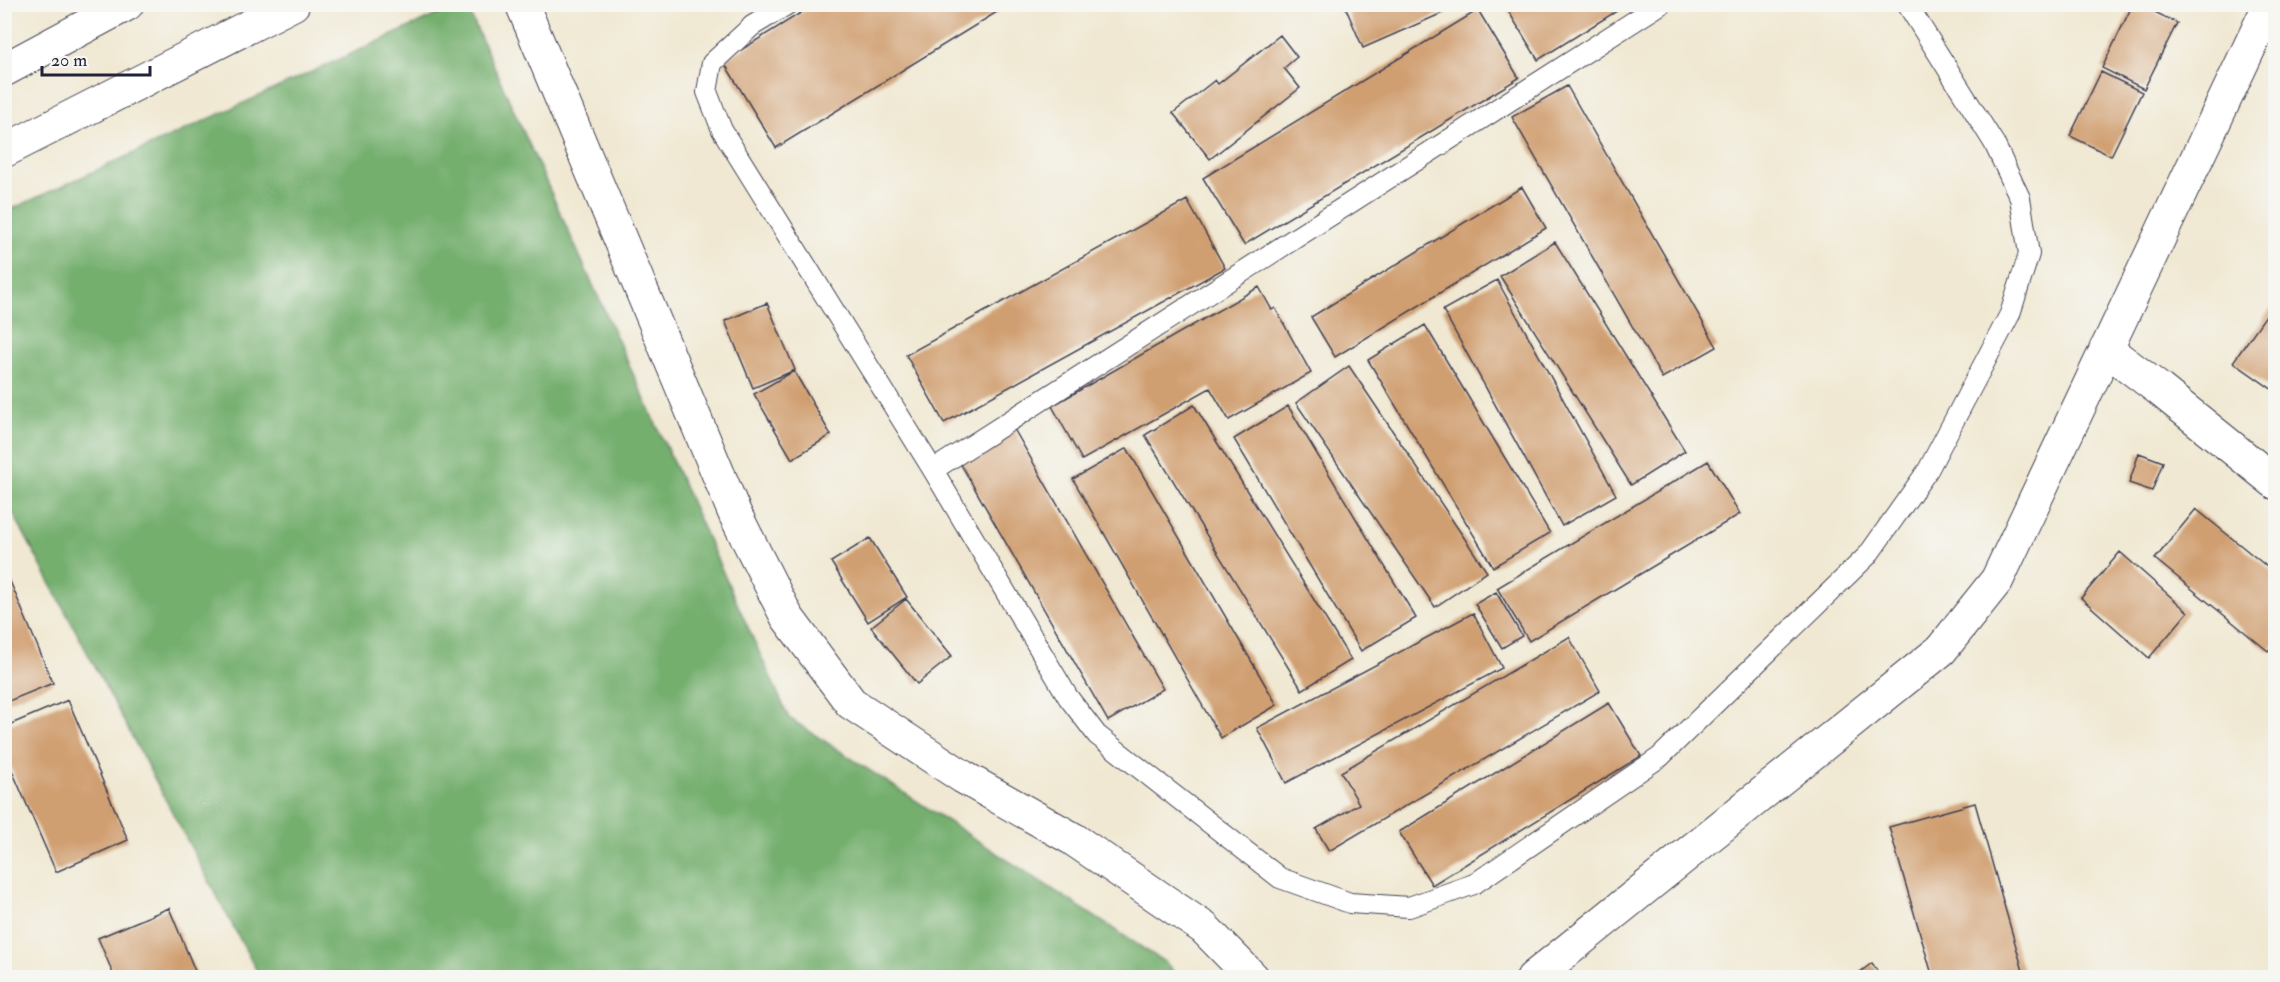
<svg xmlns="http://www.w3.org/2000/svg" width="2280" height="982" viewBox="0 0 2280 982" font-family="'IM FELL Double Pica',serif">
	<style>
		.forest { fill: #74af6e; stroke: #4b6854; stroke-width: 1.5 }
		.building { fill: #d09f71 }
		.lines { fill: none; stroke-linecap: round; stroke-linejoin: round }
		.service-casing { stroke: #414052; stroke-width: 22 }
		.minor-casing { stroke: #414052; stroke-width: 35 }
		.tertiary-casing { stroke: #414052; stroke-width: 35 }
		.service { stroke: #fff; stroke-width: 20 }
		.minor { stroke: #fff; stroke-width: 33 }
		.tertiary { stroke: #fff; stroke-width: 33 }
	</style>
	<rect width="100%" height="100%" fill="#f6f6f2"/>
	<filter id="ink" filterUnits="userSpaceOnUse"><feTurbulence type="fractalNoise" baseFrequency=".0167" numOctaves="2"/><feDisplacementMap in="SourceGraphic" scale="12" xChannelSelector="R" yChannelSelector="G"/><feConvolveMatrix kernelMatrix="1 2 1 2 8 2 1 2 1" color-interpolation-filters="sRGB"/></filter>
	<filter id="wash" filterUnits="userSpaceOnUse"><feTurbulence type="fractalNoise" baseFrequency=".008" numOctaves="4" result="noise"/><feDisplacementMap in="SourceGraphic" scale="24" xChannelSelector="R" yChannelSelector="G"/><feGaussianBlur stdDeviation="1.35" result="paint"/><feColorMatrix in="noise" values="0 0 0 0 0 0 0 0 0 0 0 0 0 0 0 0 0 1.4 0 .05"/><feComposite in="paint" operator="in"/></filter>
	<g filter="url(#wash)">
		<rect width="100%" height="100%" fill="#f0e8d2"/>
		<path class="forest" d="M458,5H466L789,718L1166,963L1178,977H260L5,498V212Z"/>
		<g id="blocks">
			<path class="building" d="M815,4H1010L776,148L723,61Z
				M1344,4H1463L1363,48Z
				M1504,4H1628L1538,60Z
				M2133,4H2139L2177,23L2144,89L2102,68Z
				M1478,10L1519,78L1244,245L1203,178Z
				M1280,35L1297,57L1284,68L1300,88L1210,159L1173,113L1215,80L1218,84Z
				M2101,72L2142,92L2111,156L2070,136Z
				M1567,86L1717,347L1662,378L1512,117Z
				M1522,187L1546,228L1335,357L1311,317Z
				M1187,200L1225,268L944,423L906,355Z
				M1555,242L1685,451L1631,485L1500,276Z
				M1497,280L1616,495L1562,526L1443,310Z
				M1259,287L1272,310L1275,308L1311,373L1229,420L1210,388L1082,460L1052,406Z
				M2276,301V392L2233,362Z
				M767,303L795,370L753,388L725,321Z
				M1425,325L1550,533L1493,567L1368,360Z
				M1349,366L1487,572L1435,607L1296,403Z
				M794,371L831,435L792,459L754,394Z
				M1194,405L1351,660L1302,690L1145,435Z
				M1288,406L1416,618L1361,651L1234,439Z
				M1014,429L1163,689L1108,721L959,461Z
				M1127,448L1277,705L1221,738L1073,479Z
				M2139,453L2163,462L2152,491L2129,483Z
				M1708,461L1740,514L1529,641L1497,588Z
				M2196,509L2276,574V641L2268,651L2155,559Z
				M870,538L907,597L868,622L831,562Z
				M2120,552L2188,612L2149,658L2081,598Z
				M4,567L53,683L4,703Z
				M1496,592L1522,636L1502,648L1475,604Z
				M906,599L952,656L917,684L871,627Z
				M1473,613L1502,668L1286,783L1257,728Z
				M1569,637L1600,691L1329,851L1316,829L1359,804L1341,772Z
				M68,700L128,840L56,872L4,752V727Z
				M1609,703L1641,756L1432,885L1399,832Z
				M1975,803L2025,978H1933L1889,827Z
				M169,908L198,978H115L98,938Z
				M1872,963L1882,978H1852Z"/>
		</g>
	</g>
	<g filter="url(#ink)">
		<use href="#blocks" fill-opacity="0" stroke="#414052" stroke-width="1.5"/>
		<g class="lines">
			<defs>
				<path id="service" d="M788,4L752,26L712,63L707,92L722,130L933,470L1068,697L1097,735L1280,878L1350,903L1409,907L1474,884L1660,757L1868,555L1928,470L2010,314L2029,254L2020,198L1994,143L1907,4
					M933,470L1661,4"/>
				<path id="minor" d="M522,4L735,514L787,617L851,703L963,777L1073,839L1204,928L1253,978
					M2106,349L2159,389L2276,483
					M1533,978L1941,650L1997,580L2270,4"/>
				<path id="tertiary" d="M4,70L127,4
					M4,151L293,4"/>
			</defs>
			<use href="#service" class="service-casing"/>
			<use href="#minor" class="minor-casing"/>
			<use href="#tertiary" class="tertiary-casing"/>
			<use href="#service" class="service"/>
			<use href="#minor" class="minor"/>
			<use href="#tertiary" class="tertiary"/>
		</g>
	</g>
	<rect width="2280" height="982" fill="none" stroke="#f6f6f2" stroke-width="24"/>
	<path d="M42 66v9h108v-9" fill="none" stroke="#22223b" stroke-width="3"/>
	<text x="51" y="66" font-size="18" fill="#22223b" stroke="#f6f6f2" stroke-width="4.5" paint-order="stroke">20 m</text>
</svg>
